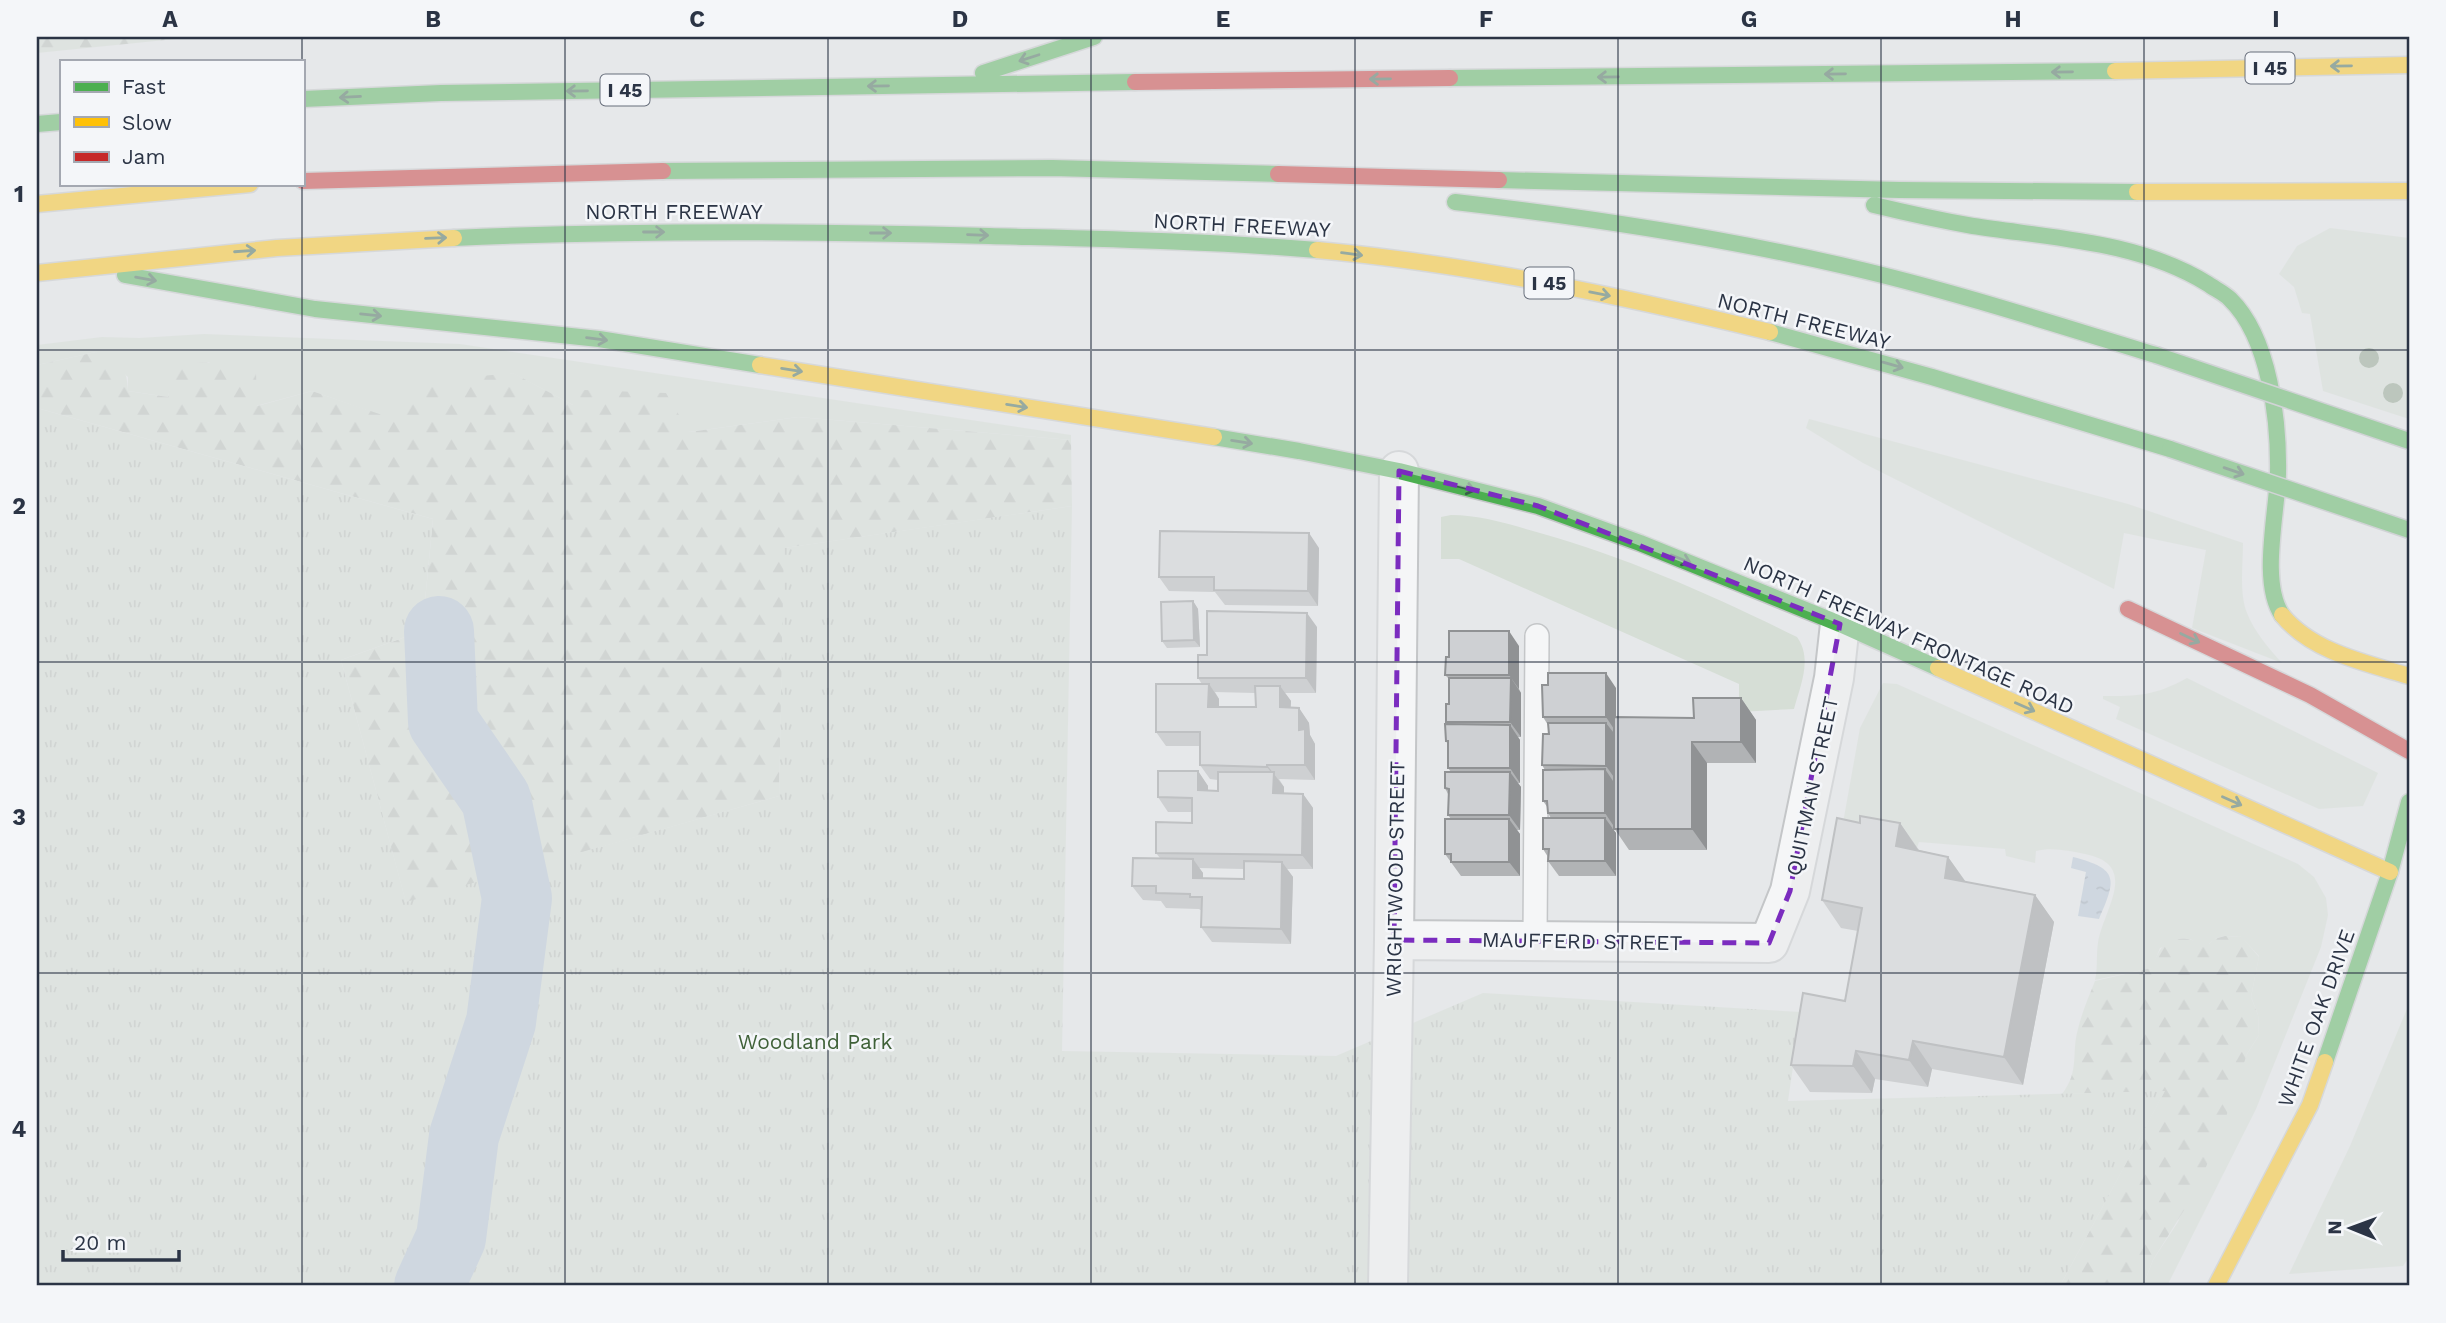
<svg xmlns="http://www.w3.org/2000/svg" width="2446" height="1323" viewBox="0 0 2446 1323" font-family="'Work Sans',sans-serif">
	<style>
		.grass { fill: #d6ded6 }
		.forest { fill: url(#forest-firs) }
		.park { fill: url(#park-tufts) }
		.water { fill: url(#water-ripples) }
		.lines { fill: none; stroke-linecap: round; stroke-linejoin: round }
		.river { stroke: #b4c4d5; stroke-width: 70 }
		.lane-casing { stroke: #c4c6c8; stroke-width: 26 }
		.street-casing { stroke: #c4c6c8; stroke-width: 42 }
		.fast-casing { stroke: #c4c6c8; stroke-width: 19 }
		.slow-casing { stroke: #c4c6c8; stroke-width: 19 }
		.jam-casing { stroke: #c4c6c8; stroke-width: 19 }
		.lane { stroke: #f5f6f7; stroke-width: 23 }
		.street { stroke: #f5f6f7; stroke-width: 38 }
		.fast { stroke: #4caf50; stroke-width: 16 }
		.slow { stroke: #ffc107; stroke-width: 16 }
		.jam { stroke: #c62828; stroke-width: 16 }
		.fast-bridge-casing { stroke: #b8bbbf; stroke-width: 19; stroke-linecap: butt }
		.fast-bridge { stroke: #4caf50; stroke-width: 16 }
		.tree { fill: #8a9e88 }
		.wall { fill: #b1b3b5; fill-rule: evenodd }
		.shaded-wall { fill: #909294 }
		.building { fill: #ced0d3; stroke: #909294; stroke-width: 2 }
		.oneway { stroke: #375f49 }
		.marked { fill: none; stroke: #7b2cbf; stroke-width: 5; stroke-dasharray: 14 9; stroke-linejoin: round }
		.grid { fill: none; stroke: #2b3445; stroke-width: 2; stroke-opacity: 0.55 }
		.labels { text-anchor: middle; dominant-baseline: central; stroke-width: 5; stroke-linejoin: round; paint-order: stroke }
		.shield { fill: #f4f6f9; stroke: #676e7b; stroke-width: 2 }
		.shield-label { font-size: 19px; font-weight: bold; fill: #2b3445 }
		.street-label { font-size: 21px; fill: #2b3445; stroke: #f4f6f9 }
		.park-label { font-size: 21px; fill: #3f6138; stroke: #f4f6f9 }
		.neatline { fill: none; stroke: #2b3445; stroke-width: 2.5 }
		.grid-label { font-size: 23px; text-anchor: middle; font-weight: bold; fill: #2b3445 }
	</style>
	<defs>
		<pattern id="forest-firs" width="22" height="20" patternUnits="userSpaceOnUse" patternTransform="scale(1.75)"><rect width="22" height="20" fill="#d6ded6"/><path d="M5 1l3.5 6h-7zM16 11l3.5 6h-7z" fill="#b8bfb9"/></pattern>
		<pattern id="park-tufts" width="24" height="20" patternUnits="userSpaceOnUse" patternTransform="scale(1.75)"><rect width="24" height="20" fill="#d6ded6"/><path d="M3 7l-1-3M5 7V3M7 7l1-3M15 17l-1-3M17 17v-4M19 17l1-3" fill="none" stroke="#b8bfb9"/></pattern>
		<pattern id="water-ripples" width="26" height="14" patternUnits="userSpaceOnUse" patternTransform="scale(1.75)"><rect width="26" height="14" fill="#b4c4d5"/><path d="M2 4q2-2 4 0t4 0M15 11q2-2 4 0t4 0" fill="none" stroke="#93a0af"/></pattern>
	</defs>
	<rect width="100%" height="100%" fill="#e6e8ea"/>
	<path class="grass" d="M2330,228L2409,238V419L2323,391L2310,314L2302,313L2294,287L2279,274L2297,246Z
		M204,334L460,344L1071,435V440L798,417L689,432L573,405L512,373L397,421L312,391L256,406L209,362C182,366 175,369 168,397L128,391V377L96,352L37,365V345L102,337L139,338Z
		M1809,419L2128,504L2243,543C2243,564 2239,593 2247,613C2254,631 2269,649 2282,663L2192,628L2206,550L2124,533L2114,589L1863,463L1806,428Z
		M1451,515C1481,515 1512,525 1540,533C1629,558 1714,596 1797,637C1813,659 1800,686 1794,709L1739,712V684L1459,559H1441V517Z
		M2187,678L2378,773L2363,806L2319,809L2116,719L2120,707L2103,699V696C2139,696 2154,696 2187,678Z
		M1883,683L1897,684L2298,864L2314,877L2326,898L2328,915L2321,947L2256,1109L2167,1286H2143L2153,1260L2178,1222L2247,1054L2259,1035L2258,1015L2251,997L2259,956L2241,937C2229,936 2218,934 2209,944H2199L2190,939L2160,948L2152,968L2095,980C2098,969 2096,955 2098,943C2103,910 2141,865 2085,854C2069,851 2052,847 2036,851L2035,863L2006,856L2005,849L1919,842L1916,850L1841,834L1860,728Z
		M2409,1004V1257L2403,1266L2289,1274L2350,1146Z"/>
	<path class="forest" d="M37,37H195L37,53Z
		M96,352C119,361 127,365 128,391L168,397C169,392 170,385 172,380C187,350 231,366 256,371L257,406L312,391L397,420L420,390L471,377L513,373L573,405L584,390L666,393L689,432L798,417L1071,440L1072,506L785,548L779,796L406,903L341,660L422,631L433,519L37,408V365Z
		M2225,936L2242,937L2259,957L2251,997L2258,1015L2259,1035L2247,1054L2223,1126L2196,1191L2153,1260L2143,1286H2060L2164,1092L2062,1094C2080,1071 2071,1053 2078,1029C2082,1012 2089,996 2095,981L2151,968C2160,950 2163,937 2187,939C2195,940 2201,944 2209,944L2214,939Z"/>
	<path class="park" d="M37,408L433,519L422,631L341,660L406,902L779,796L784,548L1072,506L1062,1051L1336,1056L1483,993L1801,1012L1788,1101L2165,1091L2060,1286H37Z"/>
	<path class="water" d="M2073,857C2120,869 2116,880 2099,919L2078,916L2086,872L2071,868Z"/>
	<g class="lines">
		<path class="river" d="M429,1286L451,1238L464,1136L501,1022L517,898L496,799L443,722L439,631"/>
		<defs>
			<path id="lane" d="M1535,941L1537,636"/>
			<path id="street" d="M1394,940L1769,943L1790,891L1834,678L1840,624
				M1388,1286L1394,940L1399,471"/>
			<path id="fast" d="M983,73L1094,37
				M1450,78L2115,71
				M303,99L441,93L1135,82
				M37,124L61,122
				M663,171L1052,168L1278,174
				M1499,180L1900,190L2137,192
				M1455,202C1587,217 1719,237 1849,267C1953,291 2054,324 2156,355
				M1874,205C1907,213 1939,220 1973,226C2051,238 2139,241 2208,284C2215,289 2224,293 2230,299C2270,338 2279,422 2278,474C2277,514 2260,582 2282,615
				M454,238C633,230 811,231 989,236C1099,239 1208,241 1317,250
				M125,275L315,309L599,339L760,365
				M1770,332L1932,377L2170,449
				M1214,437L1299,451L1399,471
				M1399,471L1538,506L1640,543L1840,624L1938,668
				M2325,1062L2390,872L2409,802"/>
			<path id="slow" d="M2115,71L2409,65
				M2137,192L2409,191
				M37,204L250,184
				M1317,250C1470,264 1621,296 1770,332
				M37,273L277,248L454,238
				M760,365L1214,437
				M2282,615C2312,652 2366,663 2409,676
				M1938,668L2390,872
				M2216,1286L2310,1105L2325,1062"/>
			<path id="jam" d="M1135,82L1450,78
				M1278,174L1499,180
				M303,181L663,171
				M2128,609L2310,695L2409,751"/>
		</defs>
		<use href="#lane" class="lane-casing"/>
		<use href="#street" class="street-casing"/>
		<use href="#fast" class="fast-casing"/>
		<use href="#slow" class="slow-casing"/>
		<use href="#jam" class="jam-casing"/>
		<use href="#lane" class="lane"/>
		<use href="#street" class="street"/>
		<use href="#fast" class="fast"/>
		<use href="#slow" class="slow"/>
		<use href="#jam" class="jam"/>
		<defs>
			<path id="fast-bridge" d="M2156,355L2409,441
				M2170,449L2409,530"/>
		</defs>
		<use href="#fast-bridge" class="fast-bridge-casing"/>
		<use href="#fast-bridge" class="fast-bridge"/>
	</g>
	<g class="tree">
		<circle cx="2369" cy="358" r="10"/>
		<circle cx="2393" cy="393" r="10"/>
	</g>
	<path class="wall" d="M1319,548L1318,606L1225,605L1215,592L1169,591L1159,577Z
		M1193,601L1198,609L1200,647L1167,648L1162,641Z
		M1317,627L1316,693H1285L1291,701L1290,708H1299L1309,723L1310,735L1315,744V780L1279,779L1284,787V793L1303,794L1313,808V869H1287L1293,877L1291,944L1212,942L1201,927L1202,911L1199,909L1166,908L1161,901L1143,900L1132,886L1160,858L1156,853L1192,823V812H1168L1158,797L1198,771L1208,786V790L1218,791V780L1210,779L1200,765V746H1166L1156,732L1202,684L1198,678L1207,655ZM1215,692L1255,693L1256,707H1219V699ZM1199,868L1244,869V879L1203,878V873Z
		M1519,646V689L1521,693V737H1518L1520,740V783H1518L1521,787L1520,830H1517L1520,834V876H1461L1445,854L1451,819L1448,815V794L1445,788L1451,772L1448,768V745L1446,741L1447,724L1446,722L1449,704V679L1445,675Z
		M1616,688V717L1694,718L1741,698L1756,720V763H1707V850H1629L1614,828H1612L1616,833V876H1559L1548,861V857L1543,849L1551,818L1548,813V808L1543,801L1545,770L1542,765L1549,734L1548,725L1543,717Z
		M1860,823H1900L1919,850L1948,857L1966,882L2035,895L2054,922L2023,1085L1932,1069L1928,1087L1875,1079L1872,1093L1810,1092L1791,1065L1845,1001L1858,931L1841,928L1822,900Z"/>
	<path class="shaded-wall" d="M1309,533L1319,548L1318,606L1308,591Z
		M1193,601L1198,609L1200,647L1194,640Z
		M1307,613L1317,627L1316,693L1306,678Z
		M1509,631L1519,646V689L1509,675Z
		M1606,673L1616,688V732L1606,717Z
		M1511,678L1521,693V737L1510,722Z
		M1209,684L1219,699V722L1208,707Z
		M1280,686L1291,701L1290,722L1280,707Z
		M1741,698L1756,720V763L1741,742Z
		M1299,708L1309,723L1310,735L1315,744V780L1305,765L1299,730Z
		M1606,723L1617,737L1616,780L1606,766Z
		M1510,725L1520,740V783L1510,768Z
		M1692,742L1707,763V850L1692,829Z
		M1267,765L1284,787V808L1273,793L1274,776L1267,767Z
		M1605,769L1615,784V828L1605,813Z
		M1198,771L1208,786V805L1198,790Z
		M1510,772L1521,787L1520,830L1509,815Z
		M1303,794L1313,808V869L1302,855Z
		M1605,818L1616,833V876L1605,861Z
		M1509,819L1520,834V876L1509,862Z
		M1900,823L1919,851L1896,846Z
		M1948,857L1967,884L1945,878Z
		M1193,859L1203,873V893L1193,878Z
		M1282,862L1293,877L1291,944L1281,929Z
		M2035,895L2054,922L2023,1085L2004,1057Z
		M1913,1041L1932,1069L1928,1087L1909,1060Z
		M1856,1051L1875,1079L1872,1093L1853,1066Z"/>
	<path class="building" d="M1160,531L1309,533L1308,591L1214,590V577H1159Z
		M1193,601L1194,640L1162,641L1161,602Z
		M1207,611L1307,613L1306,678H1198V655H1207Z
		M1449,631H1509V675H1445L1446,657H1449Z
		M1548,673H1606V717H1543L1542,685H1548Z
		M1449,678H1511L1510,722H1446V704H1449Z
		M1156,684H1209L1208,707H1256L1255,686H1280V707L1299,708V730L1305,729V765H1267V767L1200,765V732H1156Z
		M1693,698H1741V742H1692V829H1614V717L1694,718Z
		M1548,723H1606V766L1542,765L1543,734H1549Z
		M1445,724L1510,725V768H1448V741H1446Z
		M1605,769V813H1548L1547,801H1543V770Z
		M1158,771H1198V790L1218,791V772H1274L1273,793L1303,794L1302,855L1156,853V822L1192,823V798L1158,797Z
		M1445,772H1510L1509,815H1448L1449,789L1445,788Z
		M1860,816L1900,823L1896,846L1948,857L1945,878L2035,895L2004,1057L1913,1041L1909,1060L1856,1051L1853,1066L1791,1065L1803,993L1845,1001L1862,908L1822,900L1837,818L1860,823Z
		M1543,818H1605V861H1548L1549,849H1543Z
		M1445,819H1509V862H1451V854H1445Z
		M1133,858L1193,859V878L1244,879V861L1282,862L1281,929L1201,927L1202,897H1190V894L1156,893V886H1132Z"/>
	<defs><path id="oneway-shaft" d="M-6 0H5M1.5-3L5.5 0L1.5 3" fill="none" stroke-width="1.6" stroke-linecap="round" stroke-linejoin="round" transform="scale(1.75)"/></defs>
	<g class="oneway">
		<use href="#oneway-shaft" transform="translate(1029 58) rotate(162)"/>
		<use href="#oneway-shaft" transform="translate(2341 66) rotate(179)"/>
		<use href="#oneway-shaft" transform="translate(2062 72) rotate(179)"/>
		<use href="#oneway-shaft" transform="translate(1835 74) rotate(179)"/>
		<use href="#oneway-shaft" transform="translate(1608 77) rotate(179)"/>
		<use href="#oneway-shaft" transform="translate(1380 79) rotate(179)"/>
		<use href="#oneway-shaft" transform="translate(878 86) rotate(179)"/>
		<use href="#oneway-shaft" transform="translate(577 91) rotate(179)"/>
		<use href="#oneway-shaft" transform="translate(350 97) rotate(177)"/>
		<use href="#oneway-shaft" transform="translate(654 232)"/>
		<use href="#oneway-shaft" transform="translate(881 233)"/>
		<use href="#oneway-shaft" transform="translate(978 235) rotate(2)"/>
		<use href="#oneway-shaft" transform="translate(436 238) rotate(-2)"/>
		<use href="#oneway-shaft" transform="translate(245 251) rotate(-4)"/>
		<use href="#oneway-shaft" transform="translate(1352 254) rotate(7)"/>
		<use href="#oneway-shaft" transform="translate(146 279) rotate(10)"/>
		<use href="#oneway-shaft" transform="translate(1600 294) rotate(11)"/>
		<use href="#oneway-shaft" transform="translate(371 315) rotate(6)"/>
		<use href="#oneway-shaft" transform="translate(597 339) rotate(7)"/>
		<use href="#oneway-shaft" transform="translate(1893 365) rotate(16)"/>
		<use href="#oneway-shaft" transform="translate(792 370) rotate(9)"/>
		<use href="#oneway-shaft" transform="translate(1017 406) rotate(9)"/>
		<use href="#oneway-shaft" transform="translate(1242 442) rotate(9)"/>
		<use href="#oneway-shaft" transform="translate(2234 471) rotate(19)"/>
		<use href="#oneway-shaft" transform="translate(1465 488) rotate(14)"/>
		<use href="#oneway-shaft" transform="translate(1681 559) rotate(22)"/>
		<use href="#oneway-shaft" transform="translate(2190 638) rotate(26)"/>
		<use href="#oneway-shaft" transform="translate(2025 707) rotate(24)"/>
		<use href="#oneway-shaft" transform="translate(2232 801) rotate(24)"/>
	</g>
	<path d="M0 0H2446V1323H0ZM1399,471L1538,506L1840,624L1790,891L1769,943L1394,940Z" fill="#e6e8ea" fill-opacity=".55" fill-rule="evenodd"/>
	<path class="marked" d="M1399,471L1538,506L1840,624L1790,891L1769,943L1394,940Z"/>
	<path class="grid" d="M302,37V61M565,37V1286M828,37V1286M1091,37V1286M1355,37V1286M1618,37V1286M1881,37V1286M2144,37V1286M302,184V1286M37,350H2409M37,662H2409M37,973H2409"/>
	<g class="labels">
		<g class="shield">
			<rect x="2245.5" y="52.5" width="49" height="31" rx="5"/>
			<rect x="600.5" y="74.5" width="49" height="31" rx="5"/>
			<rect x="1524.5" y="267.5" width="49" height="31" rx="5"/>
		</g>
		<g class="shield-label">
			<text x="2270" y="68">I 45</text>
			<text x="625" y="90">I 45</text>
			<text x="1549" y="283">I 45</text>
		</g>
		<g class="street-label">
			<text x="674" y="211">NORTH FREEWAY</text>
			<text transform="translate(1242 225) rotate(3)">NORTH FREEWAY</text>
			<text transform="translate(1804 321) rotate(14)">NORTH FREEWAY</text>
			<text transform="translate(1909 635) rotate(24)">NORTH FREEWAY FRONTAGE ROAD</text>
			<text transform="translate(1812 786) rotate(-78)">QUITMAN STREET</text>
			<text transform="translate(1395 879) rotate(-89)">WRIGHTWOOD STREET</text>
			<text transform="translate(1582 941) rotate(1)">MAUFFERD STREET</text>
			<text transform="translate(2316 1018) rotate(-70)">WHITE OAK DRIVE</text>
		</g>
		<g class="park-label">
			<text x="815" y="1041">Woodland Park</text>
		</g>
	</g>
	<rect width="2446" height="1323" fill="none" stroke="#f4f6f9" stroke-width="77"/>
	<rect x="60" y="60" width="245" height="126" fill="#f4f6f9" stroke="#a4a8b1" stroke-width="2"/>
	<rect x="74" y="82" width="35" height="10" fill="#4caf50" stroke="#a4a8b1" stroke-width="2"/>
	<text x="122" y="94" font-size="21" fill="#2b3445">Fast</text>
	<rect x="74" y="117" width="35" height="10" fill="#ffc107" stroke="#a4a8b1" stroke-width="2"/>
	<text x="122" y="130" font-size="21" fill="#2b3445">Slow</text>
	<rect x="74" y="152" width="35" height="10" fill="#c62828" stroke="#a4a8b1" stroke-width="2"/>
	<text x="122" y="164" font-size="21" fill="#2b3445">Jam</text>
	<g transform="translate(2351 1228) rotate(271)" stroke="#f4f6f9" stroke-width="5" paint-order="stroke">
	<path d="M0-5L12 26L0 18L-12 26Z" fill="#2b3445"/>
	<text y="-10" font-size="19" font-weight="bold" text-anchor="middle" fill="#2b3445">N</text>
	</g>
	<path d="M63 1250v10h116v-10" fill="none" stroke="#2b3445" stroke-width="3.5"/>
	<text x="74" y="1250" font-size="21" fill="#2b3445" stroke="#f4f6f9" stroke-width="5" paint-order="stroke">20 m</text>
	<rect x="38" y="38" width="2370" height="1246" class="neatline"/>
	<g class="grid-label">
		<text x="170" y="27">A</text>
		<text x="433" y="27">B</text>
		<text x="697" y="27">C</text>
		<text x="960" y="27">D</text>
		<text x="1223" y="27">E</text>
		<text x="1486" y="27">F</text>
		<text x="1749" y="27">G</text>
		<text x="2013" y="27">H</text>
		<text x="2276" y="27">I</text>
		<text x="19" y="202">1</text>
		<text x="19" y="514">2</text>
		<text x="19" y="825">3</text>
		<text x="19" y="1137">4</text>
	</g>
</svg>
